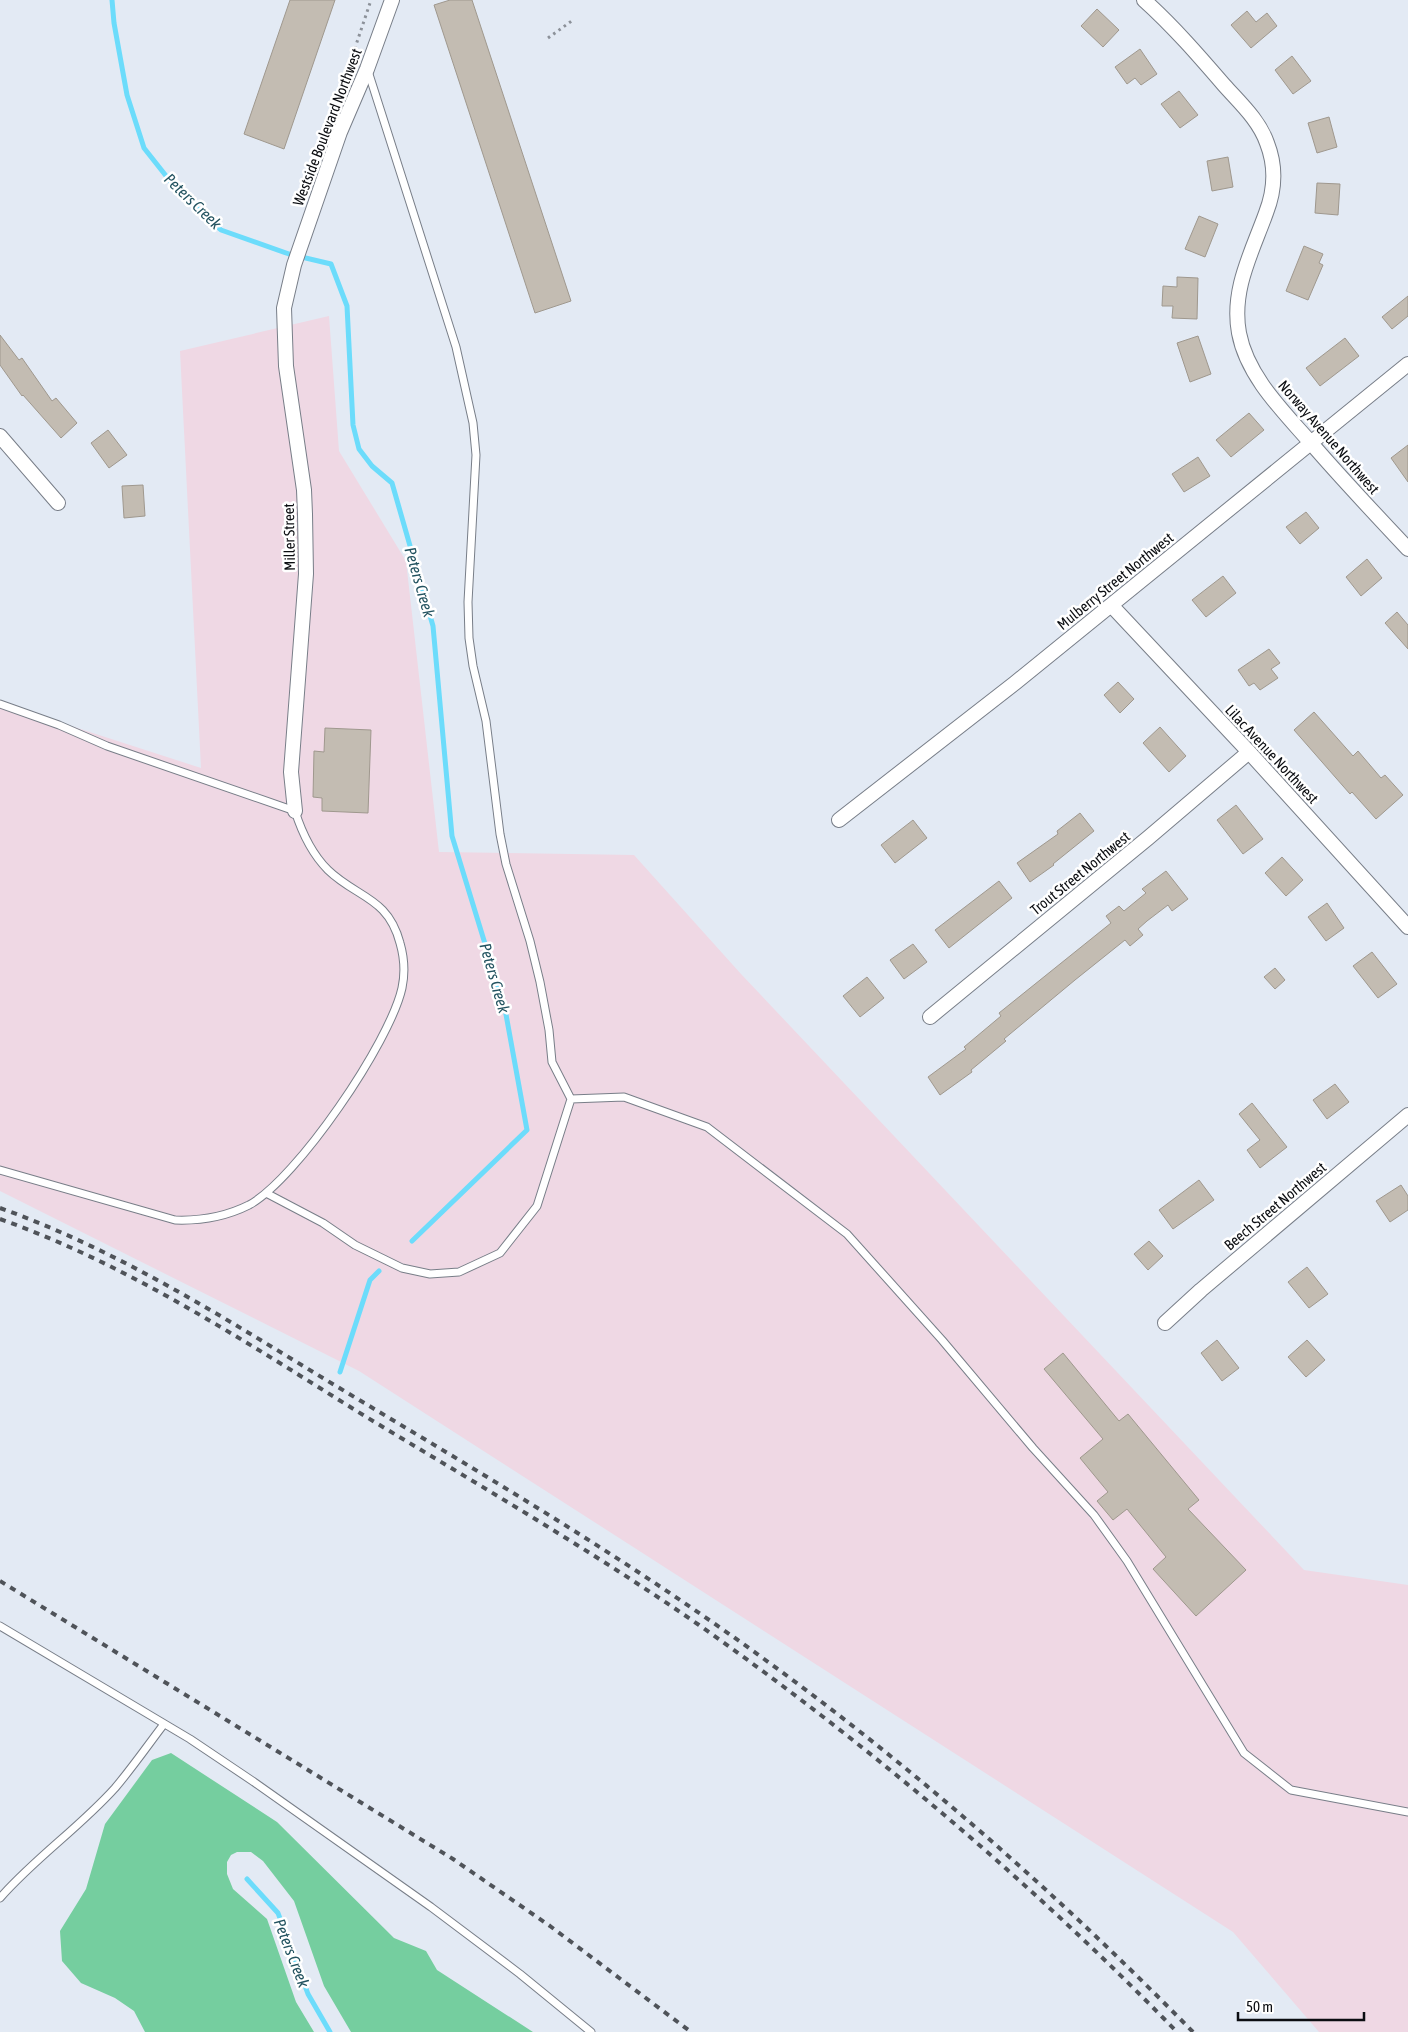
<svg xmlns="http://www.w3.org/2000/svg" width="1408" height="2032" viewBox="0 0 1408 2032" font-family="'Asap Condensed',sans-serif">
	<style>
		.industrial { fill: #efd8e4 }
		.forest { fill: #75ce9f }
		.lines { fill: none; stroke-linecap: round; stroke-linejoin: round }
		.stream { stroke: #6cdcfb; stroke-width: 5 }
		.building { fill: #c3bcb2; stroke: #9f988e }
		.service-casing { stroke: #787e88; stroke-width: 9 }
		.minor-casing { stroke: #787e88; stroke-width: 16 }
		.path { stroke: #8c9199; stroke-width: 3; stroke-dasharray: 2.5 4; stroke-linecap: butt }
		.service { stroke: #fff; stroke-width: 7 }
		.minor { stroke: #fff; stroke-width: 14 }
		.rail { stroke: #4f5359; stroke-width: 4; stroke-dasharray: 6 6; stroke-linecap: butt }
		.labels { text-anchor: middle; dominant-baseline: central; stroke-width: 5; stroke-linejoin: round; paint-order: stroke }
		.street-label { font-size: 15px; fill: #0b0d11; stroke: #fff }
		.water-label { font-size: 16px; font-style: italic; fill: #235360; stroke: #fff }
	</style>
	<rect width="100%" height="100%" fill="#e3eaf4"/>
	<path class="industrial" d="M329,316L339,451L406,561L439,852L634,855L741,974L1304,1570L1408,1585V2032H1319L1233,1932L359,1371L0,1191V703L201,768L180,351Z"/>
	<path class="forest" d="M171,1753L277,1822L394,1938L426,1951L437,1970L533,2032H351L324,1986L294,1901L263,1861L251,1852H237L231,1855L227,1862V1874L233,1889L267,1919L296,2002L314,2032H145L134,2011L115,1998L81,1983L62,1961L60,1931L86,1889L105,1824L152,1760Z"/>
	<g class="lines">
		<path class="stream" d="M112,0L114,23L127,95L144,148L178,191L221,230L289,254L331,264L347,306L353,425L359,449L372,466L392,483L433,626L452,836L505,1009L527,1130L412,1241
			M340,1372L370,1280L379,1271
			M247,1879L278,1913L308,1994L330,2032"/>
	</g>
	<path class="building" d="M290,0H335L284,149L244,134Z
		M450,0H472L571,301L535,313L434,5Z
		M1097,9L1119,30L1103,47L1081,26Z
		M1247,11L1256,22L1267,13L1277,26L1251,48L1231,25Z
		M1140,49L1157,74L1141,85L1135,78L1127,84L1115,67Z
		M1292,56L1311,81L1293,94L1275,70Z
		M1179,91L1198,115L1180,128L1161,104Z
		M1329,117L1337,147L1317,153L1308,123Z
		M1228,157L1233,187L1212,191L1207,161Z
		M1317,183L1340,184L1338,215L1315,213Z
		M1199,216L1218,224L1205,257L1185,249Z
		M1304,246L1323,254L1319,263L1323,265L1308,300L1286,291Z
		M1177,277L1198,278L1197,319L1172,318L1173,306H1162L1163,286L1177,287Z
		M1408,296V316L1392,329L1382,317Z
		M0,335L19,360L22,358L52,401L56,398L77,423L61,438L23,395L22,396L0,365Z
		M1198,336L1211,374L1190,382L1177,343Z
		M1345,338L1359,356L1320,386L1306,368Z
		M1249,413L1264,430L1231,457L1216,440Z
		M108,430L127,455L109,468L91,443Z
		M1408,445V482L1391,458Z
		M1198,457L1210,476L1184,492L1172,474Z
		M143,485L145,516L124,518L122,486Z
		M1306,512L1319,528L1300,544L1286,527Z
		M1367,559L1382,578L1361,596L1346,577Z
		M1223,576L1236,593L1206,617L1192,600Z
		M1397,612L1408,625V649L1385,623Z
		M1269,649L1280,663L1271,669L1278,678L1260,690L1254,683L1249,686L1238,670Z
		M1118,682L1134,699L1120,713L1104,695Z
		M1314,712L1353,756L1358,751L1381,778L1385,775L1403,795L1376,819L1352,792L1350,794L1294,730Z
		M1160,727L1186,756L1169,772L1143,743Z
		M325,728L371,730L368,813L322,811V798L313,797L314,751L324,752Z
		M1236,805L1263,839L1243,854L1217,820Z
		M1080,813L1094,831L1053,864L1054,865L1030,882L1017,863L1058,834L1057,831Z
		M913,820L927,838L895,863L881,845Z
		M1282,857L1303,880L1286,896L1265,873Z
		M1166,871L1188,899L1172,911L1168,905L1147,921L1138,929L1143,935L1130,946L1125,940L1075,980L1004,1039L1006,1041L971,1070L972,1072L940,1095L928,1077L966,1049L964,1047L1001,1016L999,1013L1111,923L1106,916L1119,906L1124,911L1146,893L1142,889Z
		M999,881L1012,898L949,948L935,930Z
		M1327,903L1344,928L1326,941L1308,917Z
		M913,944L927,962L904,979L890,960Z
		M1372,952L1397,984L1378,998L1353,966Z
		M1275,968L1285,980L1275,989L1264,977Z
		M867,977L884,998L860,1017L843,996Z
		M1335,1084L1349,1102L1327,1119L1313,1100Z
		M1252,1103L1287,1147L1260,1168L1247,1150L1260,1140L1239,1114Z
		M1199,1180L1214,1200L1173,1229L1159,1210Z
		M1401,1185L1408,1196V1210L1390,1222L1376,1201Z
		M1149,1241L1163,1256L1148,1270L1134,1254Z
		M1307,1267L1328,1294L1309,1308L1288,1282Z
		M1217,1340L1239,1368L1222,1381L1201,1353Z
		M1307,1340L1325,1360L1306,1377L1288,1357Z
		M1063,1353L1119,1421L1128,1414L1199,1500L1188,1509L1246,1570L1196,1616L1153,1569L1166,1557L1127,1509L1113,1520L1097,1501L1108,1492L1080,1458L1103,1439L1044,1369Z"/>
	<g class="lines">
		<defs>
			<path id="service" d="M368,71L456,347L473,423L476,455L468,602L469,638L473,666L486,721L500,834L506,864L530,941L540,982L549,1030L552,1062L571,1099
				M0,704L59,725L107,746L295,811C302,833 311,853 328,870C357,898 388,897 400,943C404,957 405,974 402,988C390,1042 297,1179 249,1205C225,1217 202,1221 175,1220L0,1170
				M266,1193L323,1223L355,1245L402,1268L430,1274L459,1272L500,1253L537,1206L571,1099L624,1097L707,1127L847,1234L942,1340L1033,1448L1094,1515L1127,1561L1244,1753L1291,1790L1408,1812
				M0,1626L190,1739L254,1782L431,1907L520,1974L591,2032
				M0,1898C35,1858 79,1828 115,1788C132,1768 148,1745 164,1724"/>
			<path id="minor" d="M1144,0C1173,26 1199,56 1224,85C1240,103 1259,120 1267,143C1276,166 1275,190 1266,213C1252,252 1231,290 1239,333C1247,376 1283,411 1311,443C1342,479 1375,514 1408,549
				M0,436L58,503
				M1111,605L1249,752L1408,927
				M295,811L291,772L306,574L305,514L304,490L286,366L284,308L294,265L340,132L367,69L392,0
				M839,820L1015,683L1408,364
				M930,1017L1148,838L1249,752
				M1165,1323L1201,1290L1408,1115"/>
		</defs>
		<use href="#service" class="service-casing"/>
		<use href="#minor" class="minor-casing"/>
		<path class="path" d="M548,38L573,20
			M354,65L350,63L371,0"/>
		<use href="#service" class="service"/>
		<use href="#minor" class="minor"/>
		<path class="rail" d="M0,1208C129,1254 244,1331 361,1401C476,1470 592,1539 702,1615C879,1737 1043,1879 1193,2032
			M0,1219C132,1266 250,1345 368,1418C479,1485 592,1551 699,1625C870,1746 1031,1882 1177,2032
			M0,1581L453,1859L550,1926L691,2032"/>
	</g>
	<g class="labels">
		<g class="street-label">
			<text transform="translate(327 127) rotate(-69)">Westside Boulevard Northwest</text>
			<text transform="translate(1329 437) rotate(49)">Norway Avenue Northwest</text>
			<text transform="translate(289 537) rotate(-91)">Miller Street</text>
			<text transform="translate(1115 581) rotate(-39)">Mulberry Street Northwest</text>
			<text transform="translate(1272 754) rotate(47)">Lilac Avenue Northwest</text>
			<text transform="translate(1080 873) rotate(-39)">Trout Street Northwest</text>
			<text transform="translate(1275 1206) rotate(-40)">Beech Street Northwest</text>
		</g>
		<g class="water-label">
			<text transform="translate(193 201) rotate(44)">Peters Creek</text>
			<text transform="translate(420 582) rotate(74)">Peters Creek</text>
			<text transform="translate(495 978) rotate(74)">Peters Creek</text>
			<text transform="translate(292 1953) rotate(69)">Peters Creek</text>
		</g>
	</g>
	<path d="M1238 2012v8h126v-8" fill="none" stroke="#0b0d11" stroke-width="2.5"/>
	<text x="1246" y="2012" font-size="15" fill="#0b0d11" stroke="#ffffff" stroke-width="4" paint-order="stroke">50 m</text>
</svg>
